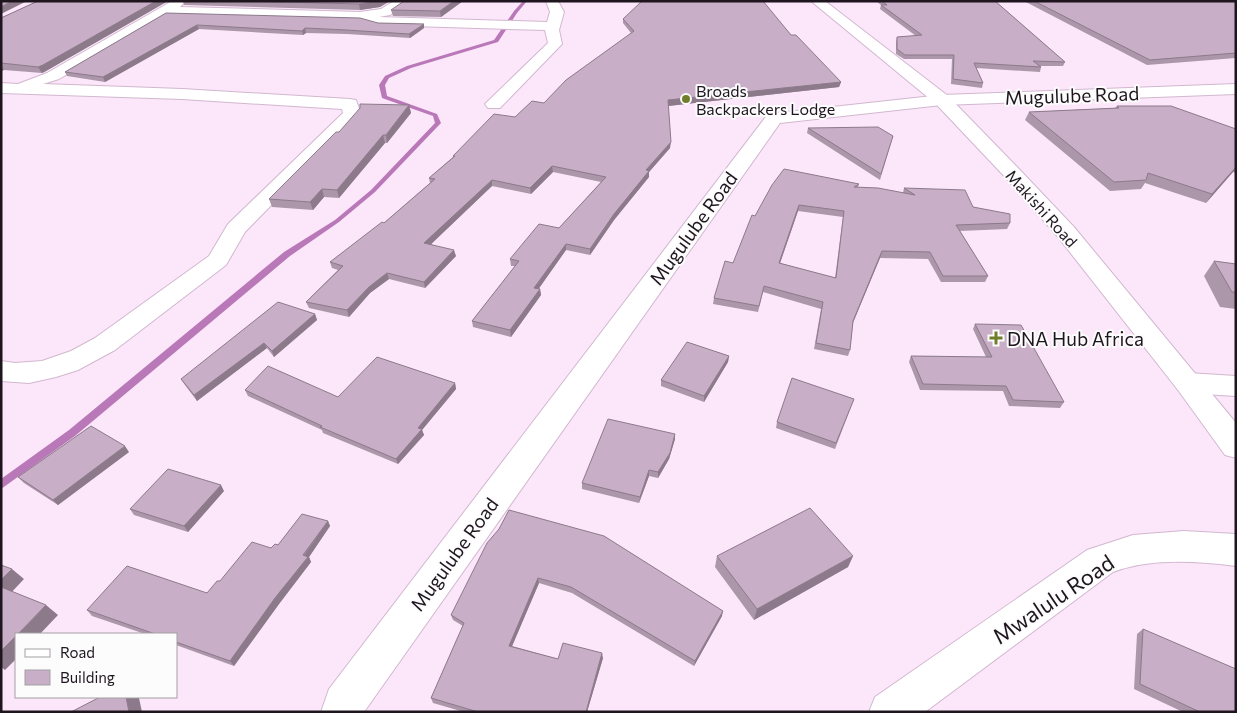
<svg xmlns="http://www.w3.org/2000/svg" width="1237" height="713" viewBox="0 0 1237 713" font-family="Commissioner,sans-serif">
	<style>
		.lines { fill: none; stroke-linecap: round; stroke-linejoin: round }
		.stream { fill: #b978b7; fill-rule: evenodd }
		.minor-casing { stroke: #d1b7cf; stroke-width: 2 }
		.secondary-casing { stroke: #d1b7cf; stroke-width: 2 }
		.minor { fill: #fff; fill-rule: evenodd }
		.secondary { fill: #fff; fill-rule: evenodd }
		.wall { fill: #ac96aa; fill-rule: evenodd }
		.shaded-wall { fill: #8c7a8b }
		.building { fill: #c8aec6; stroke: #8c7a8b; fill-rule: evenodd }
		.poi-dot { fill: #707e2c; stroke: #fcfcfc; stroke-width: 2 }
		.labels { text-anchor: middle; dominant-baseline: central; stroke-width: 4; stroke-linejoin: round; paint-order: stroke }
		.far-poi-label { font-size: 16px; fill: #1e151e; stroke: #fcfcfc; text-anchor: start }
		.far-street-label { font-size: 16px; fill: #1e151e; stroke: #fcfcfc }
		.street-label { font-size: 19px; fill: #1e151e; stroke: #fcfcfc }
		.poi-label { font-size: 19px; fill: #1e151e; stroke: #fcfcfc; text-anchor: start }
		.near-street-label { font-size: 22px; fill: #1e151e; stroke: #fcfcfc }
	</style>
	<rect width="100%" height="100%" fill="#fce7fa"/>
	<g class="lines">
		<path class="stream" d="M523,1H527L517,13L498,42L411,68L389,78L385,85L387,96L437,114L441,123L375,192L339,222L290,256L75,436L1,489V479L69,430L284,252L335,220L371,190L435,123L433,116L382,98L379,85L385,76L407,66L494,40L514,11Z"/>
		<defs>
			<path id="minor" d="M172,1H183L184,3L180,7L360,12L381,9L394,1H410L390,15L379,17L547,22L550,12L546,1H558L564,12L559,30L562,44L500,108H488L485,104L548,43L545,30L379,25L363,22L362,20L167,15L59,79L43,84L182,89L350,99L356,100L361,114L245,232L226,265L115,350L78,370L56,377L29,383L1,381V361L15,363L42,361L71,351L95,338L209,256L228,224L343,113L342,109L182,99L1,93V83L18,84L47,73Z
				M1236,84V94L942,105L780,123L364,712H321L329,689L768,114L942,95Z
				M1188,373L1236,376V396L1188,393L1178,390L1174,383L1178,376Z
				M1184,531L1236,534V566C1195,561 1151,558 1113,572L925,712H869L875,697L1087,550L1133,535Z"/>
			<path id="secondary" d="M811,1H825L948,96L1019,169L1074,227L1236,423V458L1225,455L1178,390L1058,237L1005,177L936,104Z"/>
		</defs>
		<use href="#minor" class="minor-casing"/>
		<use href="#secondary" class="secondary-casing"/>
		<use href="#minor" class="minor"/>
		<use href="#secondary" class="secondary"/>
	</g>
	<path class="wall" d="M38,1H168L46,71L42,73L4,70L1,71V18Z
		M183,1H390L380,7L360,10L184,5Z
		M463,1L441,17L393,16L391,10Z
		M876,1H995L1065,62L1063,66H1039L1041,67L1040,72L976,68L983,83L982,88L951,84L952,59H904L896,54V42L897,37L916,36L880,9L881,5Z
		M1024,1H1236V58L1147,65Z
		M166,13L378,23L424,24V28L410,38L347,34L306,33L303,35L199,29L105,82L67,76L65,72Z
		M623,19L791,35L841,82L839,87L668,106L670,148L649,172V177L614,220L590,255L566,250L539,288L540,289L541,295L511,337L473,327L472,321L515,266H511L510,259L559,228L601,182L553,172L531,194L492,186L431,244L456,256L425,288L389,279L370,293L349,317L309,308L306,302L338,270L332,268L330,262L384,223L430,183L429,178L453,157V156L515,117L544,103L631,33L623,23Z
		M409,105L411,113L387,143H385L339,198L324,197L313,210L272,207L269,199L339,132Z
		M1117,106L1236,129V173L1233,172L1206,203L1145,183L1141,189L1110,191L1025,120L1029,112L1115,108Z
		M808,128L893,136L880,180L807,133Z
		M859,184L858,187L903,193L904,188L973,207L1010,223L1007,229L960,231L988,276L985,282H941L928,259L880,258L853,323L850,350L848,356L814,349L821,309L763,292L758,312L713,304L714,298L733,263L755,216ZM798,211L843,217L835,278L780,263Z
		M1214,261L1236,264V309L1220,307L1204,276Z
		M315,314L317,320L274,357L267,348L197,401L185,385L181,379Z
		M975,324L1064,402L1060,408L1009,406L1003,391L920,390L909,362L911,356L986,357L973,329Z
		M729,356L728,362L704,402L661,386V380Z
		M455,383L456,389L422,430L424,435L398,464L323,433L322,430L248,396L245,390L338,397Z
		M854,399L835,449L776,428L777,422Z
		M675,434V439L669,459L658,478L649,476L639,503L582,489V483Z
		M129,452L58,505L24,483L18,477Z
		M224,491L188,532L134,515L130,509Z
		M328,521L330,526L309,557L311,562L279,604L234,666L176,645V634H145L92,616L87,610L207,593L220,581L271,548L278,545Z
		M604,536L722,616L694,666L572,593L539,583L512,646L558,659L603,658L587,712H464L433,703L431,698L463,626L453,620L451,615Z
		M717,556H853L848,567L754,620L715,567Z
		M1143,629L1236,712H1183L1134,689L1137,634Z"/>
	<path class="shaded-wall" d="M12,1H27L1,14V7Z
		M156,1H168L46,71L42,73L38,67Z
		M380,1H390L380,7L360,10L359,4Z
		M454,1H463L441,17L440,11Z
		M424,24V28L410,38L409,34Z
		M197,25L199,29L105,82L103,77Z
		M305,28L306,33L303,35L302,31Z
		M1,65L4,70L1,71Z
		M841,82L839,87L668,106V100Z
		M409,105L411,113L387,143L386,135Z
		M383,135L385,143L339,198L337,190Z
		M671,142L670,148L649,172V177L614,220L590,255V249L614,214L646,170Z
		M552,166L553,172L531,194L530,188Z
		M1236,167L1233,172L1206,203L1212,194Z
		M492,180V186L426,249L424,243Z
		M322,189L324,197L313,210L310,202Z
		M799,205L798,211L778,269L779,263Z
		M566,244V250L535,294L534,288Z
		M454,250L456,256L425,288L424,282Z
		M882,251L880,258L851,327L853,321Z
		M387,273L389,279L370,293L349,317L347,310L369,287Z
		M540,289L541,295L511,337L510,330Z
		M315,314L317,320L274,357L272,351Z
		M264,343L267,348L197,401L194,395Z
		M729,356L728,362L704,402V396Z
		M455,383L456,389L422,430L424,435L398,464L396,459L418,428Z
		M675,434V439L669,459L658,478V472Z
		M125,446L129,452L58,505L53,500Z
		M649,470V476L639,503L640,497Z
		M221,485L224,491L188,532L184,526Z
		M328,521L330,526L309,557L311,562L279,604L234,666L230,661Z
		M853,556L848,567L754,620L757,609Z
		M12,569L24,579L8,596L1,590V580Z
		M538,578L539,583L510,651L509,646Z
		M46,605L58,615L40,634H18Z
		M723,611L722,616L694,666L695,661Z
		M16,636V659L5,670L1,667V651Z
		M602,653L603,658L587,712H586Z
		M126,697H138L139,698L142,712H129Z"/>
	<path class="building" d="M1,1H12L1,7Z
		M38,1H156L43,65L38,67L1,63V18Z
		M242,1H380L359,4Z
		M404,1H454L440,11L391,10Z
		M642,1H763L791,35H796L841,82L668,100L671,142L646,170L649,171L614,214L590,249L566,244L534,288L540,289L510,330L472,321L519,261L510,259L539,224L559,228L606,177L552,166L530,188L492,180L424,243L454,250L424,282L387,273L369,287L347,310L306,302L343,266L330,262L382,222L384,223L435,179L429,178L455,156H453L494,114L515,117L532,101L544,103L566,80L634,31L623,19Z
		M882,1H995L1065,62L1033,61L1041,67L974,63L983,83L953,79L954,55H905L897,49V37L922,35L881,5H887Z
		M1034,1H1236V53L1150,60Z
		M166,13L360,18L378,23L424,24L409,34L346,30L305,28L302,31L197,25L103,77L65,72Z
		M360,104L409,105L386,135H383L337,190L322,189L310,202L269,199L336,132H339L360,108Z
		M1117,106H1171L1236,129V167L1212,194L1148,173L1146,180L1114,182L1029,112L1119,108Z
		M878,127L893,136L881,174L808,128Z
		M784,169L859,184L854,187L878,188L915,195L904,188L965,190L973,207L1010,214V223L956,225L988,276H943L930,252L882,251L853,321L850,350L816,343L823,302L764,286L759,306L714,298L725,261L733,263L752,215L755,216L772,185ZM799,205L844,211L836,278L779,263Z
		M1214,261L1236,264V292H1232Z
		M278,302L315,314L272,351L264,343L194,395L181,379Z
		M975,324L1021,325L1064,402L1013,400L1006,386L923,384L911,356L992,357Z
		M687,342L729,356L704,396L661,380Z
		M377,357L455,383L418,428L422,429L396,459L320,427L322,426L245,390L268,366L338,397Z
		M792,378L854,399L836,443L777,422Z
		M608,419L675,434L670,453L658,472L649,470L640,497L582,483Z
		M91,426L125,446L53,500L18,477Z
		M168,469L221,485L184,526L130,509Z
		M810,508L853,556L757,609L717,556Z
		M509,510L604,536L723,611L695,661L571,587L538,578L509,646L558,659L563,643L602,653L586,712H478L431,698L464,623L451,615L487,543L499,529Z
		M302,514L328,521L303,555L308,557L275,598L230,661L176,642V634H155L87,610L127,566L207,593L217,581H220L252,542L271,548L275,544L278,545Z
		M1,565L12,569L1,580Z
		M1,587L46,605L18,634H16V636L1,651Z
		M1143,629L1236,669V712H1200L1140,684Z
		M100,697H126L129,712H71Z"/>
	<g class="poi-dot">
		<circle cx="686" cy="99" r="5"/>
		<path d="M993.5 330.5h5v5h5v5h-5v5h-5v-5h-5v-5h5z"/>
	</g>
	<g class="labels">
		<g class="far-poi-label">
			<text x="696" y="90">Broads<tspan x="696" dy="18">Backpackers Lodge</tspan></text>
		</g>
		<g class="far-street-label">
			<text transform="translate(1042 208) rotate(48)">Makishi Road</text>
		</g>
		<g class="street-label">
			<text transform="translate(1072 95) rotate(-2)">Mugulube Road</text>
			<text transform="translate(693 228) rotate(-54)">Mugulube Road</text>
			<text transform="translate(454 554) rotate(-54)">Mugulube Road</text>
		</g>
		<g class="poi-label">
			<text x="1007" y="338">DNA Hub Africa</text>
		</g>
		<g class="near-street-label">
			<text transform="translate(1053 599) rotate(-34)">Mwalulu Road</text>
		</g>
	</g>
	<rect width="1237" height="713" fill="none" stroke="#1e151e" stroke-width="5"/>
	<rect x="15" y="633" width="162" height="65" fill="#fcfcfc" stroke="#a3a0a3"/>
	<rect x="25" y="649" width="25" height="8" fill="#ffffff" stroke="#a3a0a3"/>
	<text x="60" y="658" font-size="15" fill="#1e151e">Road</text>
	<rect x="25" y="670" width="25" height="15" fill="#c8aec6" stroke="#a3a0a3"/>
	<text x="60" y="683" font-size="15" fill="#1e151e">Building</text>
</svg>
